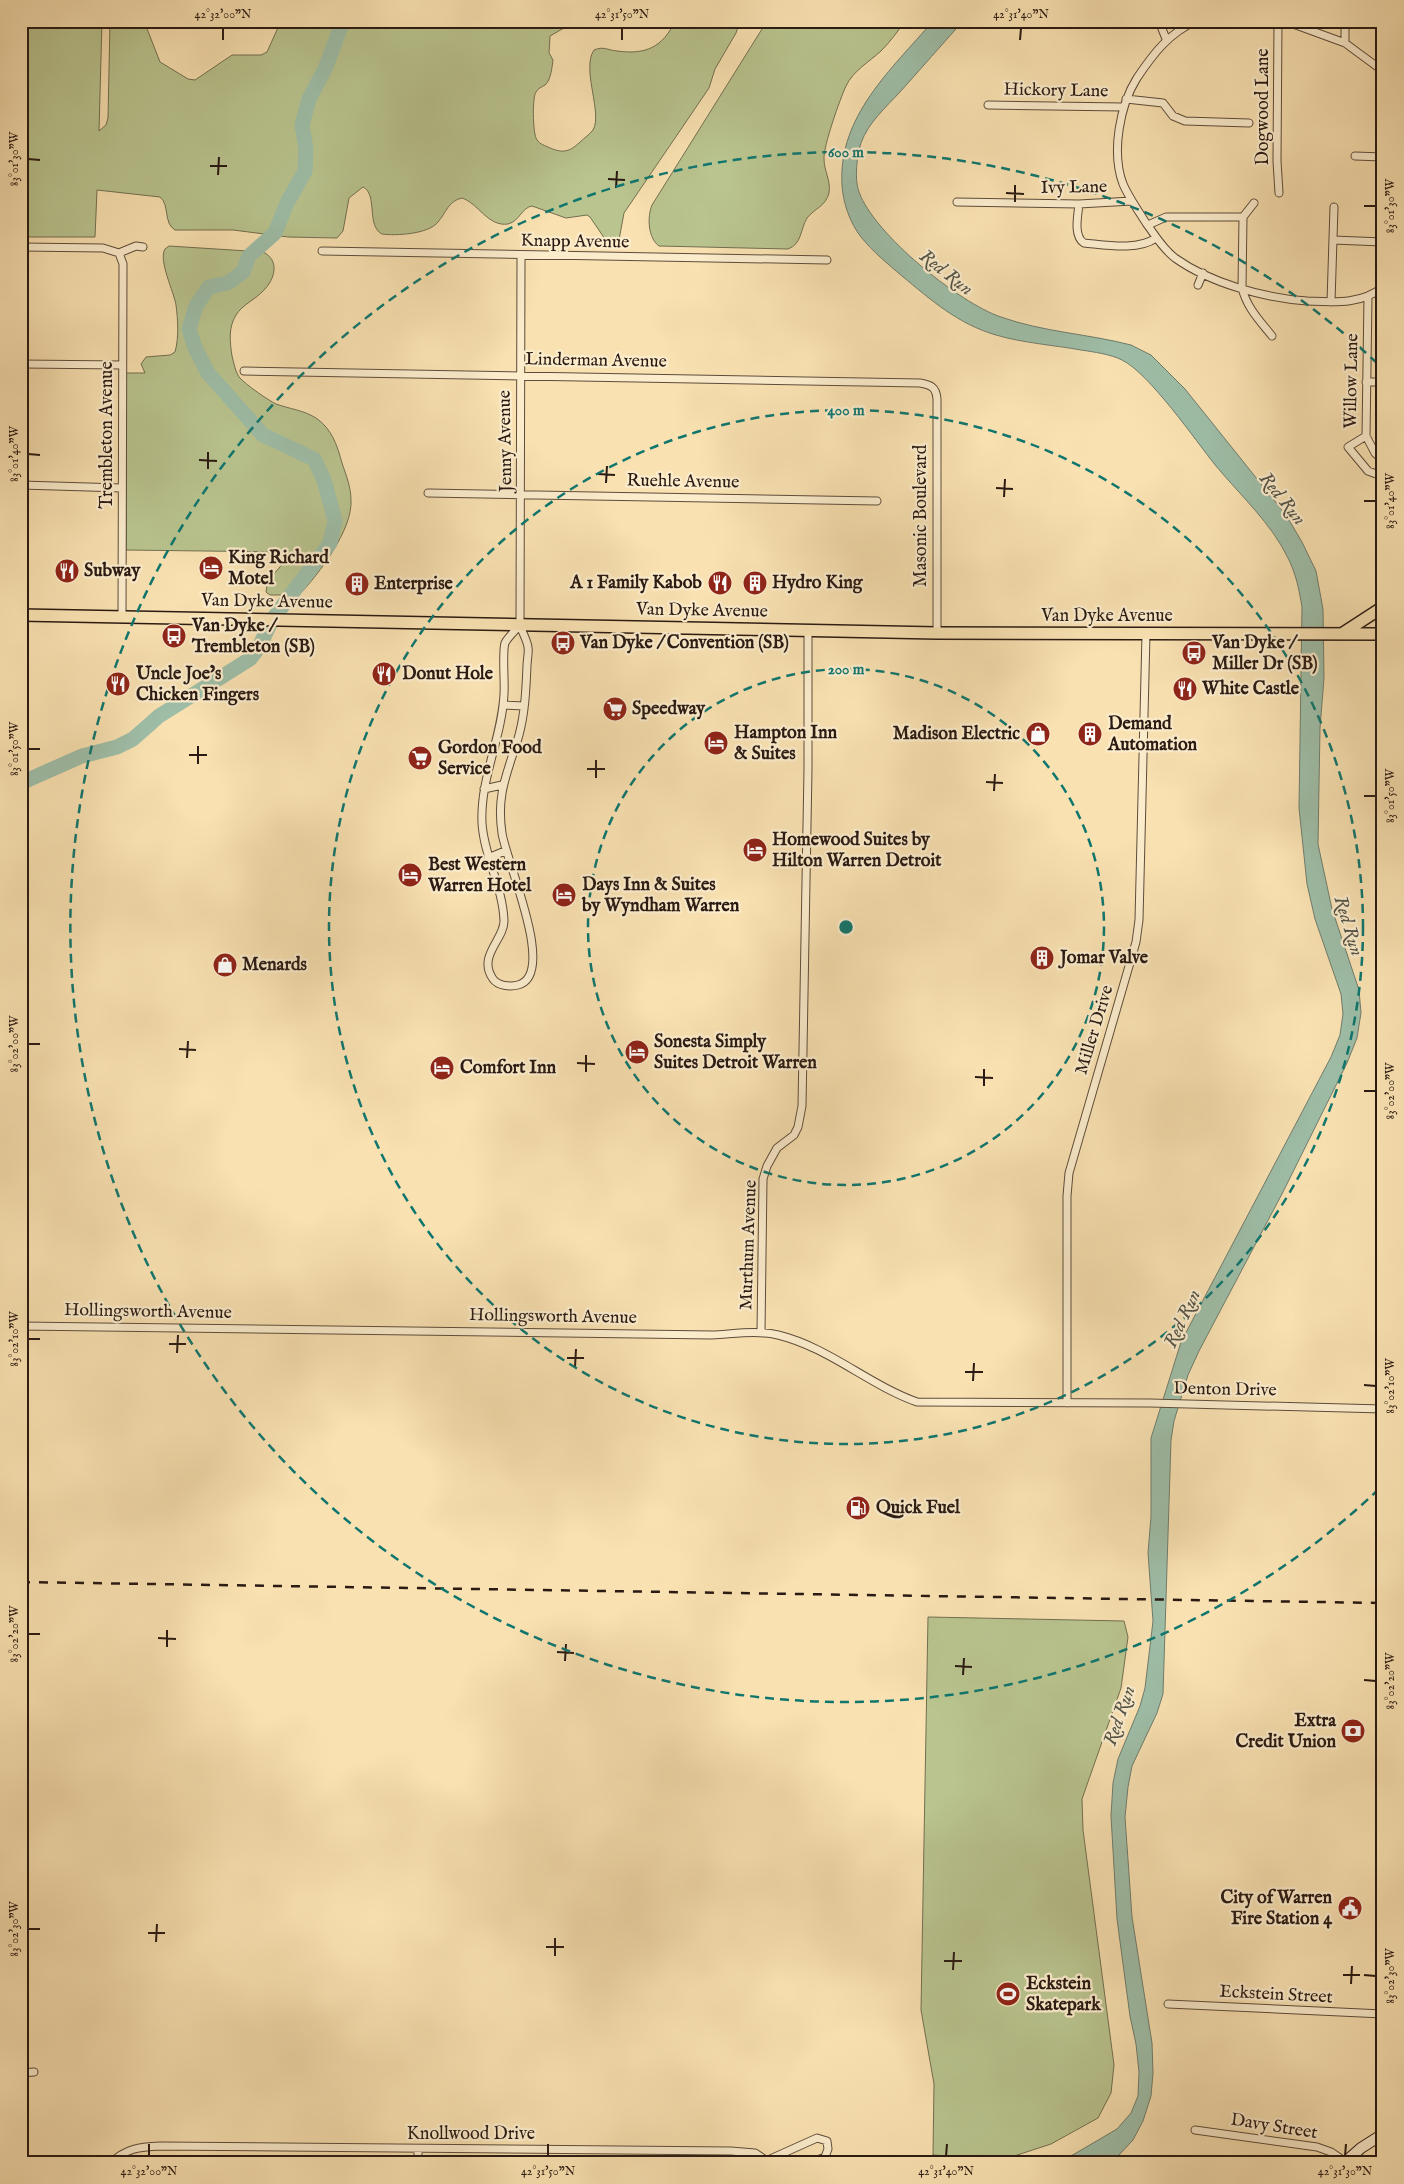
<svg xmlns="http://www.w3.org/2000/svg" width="1404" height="2184" viewBox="0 0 1404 2184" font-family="'IM FELL English',serif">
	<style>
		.green { fill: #b9c48f; stroke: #726f51 }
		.water { fill: #9ebea8; stroke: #707c6c }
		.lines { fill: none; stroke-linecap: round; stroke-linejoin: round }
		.river { stroke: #9ebea8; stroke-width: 15 }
		.street-casing { stroke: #5e4c3a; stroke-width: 9 }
		.secondary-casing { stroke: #2a1a13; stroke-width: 12 }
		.primary-casing { stroke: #2a1a13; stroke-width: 14 }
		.street { stroke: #fbeccc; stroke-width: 7 }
		.secondary { stroke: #fbeccc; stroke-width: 10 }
		.primary { stroke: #f9e1b1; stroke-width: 11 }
		.rail { stroke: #2a1a13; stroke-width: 2.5; stroke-dasharray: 9 9; stroke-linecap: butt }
		.ticks { fill: none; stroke: #2a1a13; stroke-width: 2 }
		.ring { fill: none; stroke: #0f766e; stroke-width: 2.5; stroke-dasharray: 9 6 }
		.labels { text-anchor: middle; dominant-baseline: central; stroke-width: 4.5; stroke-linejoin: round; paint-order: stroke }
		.street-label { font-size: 18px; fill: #2a1a13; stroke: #fbeccc }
		.poi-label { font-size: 18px; font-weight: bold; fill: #2a1a13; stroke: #fbeccc; text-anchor: start }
		.water-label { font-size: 19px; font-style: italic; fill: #535347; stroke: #fbeccc }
		.centre { fill: #0f766e; stroke: #fbeccc; stroke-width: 2.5 }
		.ring-label { font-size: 15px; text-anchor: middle; font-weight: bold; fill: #0f766e; stroke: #fbeccc; stroke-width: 4.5; stroke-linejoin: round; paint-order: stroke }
		.neatline { fill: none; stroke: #2a1a13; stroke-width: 2 }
		.ticks-label { font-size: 12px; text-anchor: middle; fill: #2a1a13 }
	</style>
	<rect width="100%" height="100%" fill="#f9e1b1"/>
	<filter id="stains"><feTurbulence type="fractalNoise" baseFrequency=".004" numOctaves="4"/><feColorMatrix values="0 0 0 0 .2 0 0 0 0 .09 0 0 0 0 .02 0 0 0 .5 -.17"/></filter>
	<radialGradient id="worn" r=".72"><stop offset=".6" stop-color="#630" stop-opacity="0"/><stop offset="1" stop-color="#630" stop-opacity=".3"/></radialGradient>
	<path class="green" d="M21,21H102L99,131L106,125L108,118L110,21H144L160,62L188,79L195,80L232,55H261L267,52L281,21H565L564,28L550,36L549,53L553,60C552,67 551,80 545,85C542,87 538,88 536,92C532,98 533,131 536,138C538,143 543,145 548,147C561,153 568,153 579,143C583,139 589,135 593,130C603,113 581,69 594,50C604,46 607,50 617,51C646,55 663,47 675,21H740L736,33L715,69L709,88L624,213L619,240L612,244L607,242L590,217L587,215L566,218L532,206C521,208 520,221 508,224C488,227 478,203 462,198C448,201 446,213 438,222C429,234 396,236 382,234C366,226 378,194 363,187L349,198L343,231L337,238L288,237L233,230H175C163,223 170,205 160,197L97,190L95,237H21Z
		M767,21H905C898,31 890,42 881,51C869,62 853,71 846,86C840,99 823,147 824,159C824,171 831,180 829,193C826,206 814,209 807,218C800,230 802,244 788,249L659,246C648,238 647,217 652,205Z
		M169,246L263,252C280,260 275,279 264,290C255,300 243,304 236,315C228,328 230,342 232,356C234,363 235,371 239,377C246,385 268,400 276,404C290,409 303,410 316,418C332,429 337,445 342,463C346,475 351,487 351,500C353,529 319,574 299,595H270L266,592C266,574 285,569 285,555L283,552L126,550V373H145L141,364L146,357L170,355L175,352C179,338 178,320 176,305C174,292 158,260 165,249Z
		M928,1617L1124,1621L1128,1637L1121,1688L1082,1799L1083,1830L1114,2065L1111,2093L1098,2118L1051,2144L1002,2160L933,2155L934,2084L921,2010Z"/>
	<path class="water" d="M933,21H963C942,45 921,68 900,92C886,107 868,123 861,143C857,156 854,179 859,192C874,234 959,303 1001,317C1043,332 1089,334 1131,345L1151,355L1185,389L1286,515L1302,542L1316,571L1323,609L1324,678L1320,728L1318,844L1332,909L1359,990L1361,1013L1357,1038L1347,1063L1283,1192L1199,1351L1188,1375L1174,1421L1171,1440L1163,1694L1157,1713L1132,1766L1128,1787L1125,1817L1132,1917L1152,2043L1153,2073L1151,2096L1143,2121L1133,2140L1119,2155L1107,2163H1059L1117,2129L1131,2113L1138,2096L1139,2072L1136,2044L1130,2016L1117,1919L1111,1816L1113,1783L1118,1759L1140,1706L1145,1688L1153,1621L1148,1553L1151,1517V1438L1181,1342L1331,1057L1340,1035L1343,1014L1341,994L1315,919L1307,884L1299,808L1302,607C1299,589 1296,574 1288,558C1271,523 1241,496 1216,466C1196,441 1149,373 1122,360C1110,354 1094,352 1081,350C1053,345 1023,343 996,335C958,324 931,300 902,276C888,264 873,252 861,237C850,223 843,203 842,185C838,116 891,70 933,21Z"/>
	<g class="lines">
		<path class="river" d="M21,783L82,756L117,747L133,739L159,716L250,659L259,647L272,620L330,543L335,521L324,480L314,459L263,435L208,373L195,348L189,329L196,306L209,287L228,283L243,272L249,256L275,233L287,203L305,171L306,149L302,125L309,99L325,69L343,21"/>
		<defs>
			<path id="street" d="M1159,21L1166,39
				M1196,21C1169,33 1153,54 1137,78C1120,105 1111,152 1123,184C1129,198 1138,210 1146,223C1155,235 1162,248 1175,258C1210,283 1264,298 1307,301C1333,302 1361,305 1383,287
				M1278,21L1277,161L1279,193
				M1285,21L1345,43L1383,71
				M1345,43V21
				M1126,99L1163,103L1173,116L1185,121L1249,123
				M988,105L1123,107
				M1355,156L1383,157
				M957,202L1079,204L1132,201
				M1079,204C1078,215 1073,236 1084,243C1106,245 1137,251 1156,238
				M1243,217L1242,288C1247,308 1260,321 1272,336
				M1243,217L1254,203
				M1148,225L1166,217H1243
				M1333,240L1383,242
				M21,247L103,248L119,253L136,246L143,247
				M322,251L827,260
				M119,253L123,264L122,617
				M1198,285L1203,273
				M1368,296L1366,436L1375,453L1383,460
				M1331,302L1334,207
				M21,364L122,365
				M244,371L920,383C931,385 936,387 937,399V633
				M1366,382H1383
				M1366,436L1348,447L1368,471L1379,475L1383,473
				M21,485L122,488
				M428,493L877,501
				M520,625C516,630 508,637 505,643C502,652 505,682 504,694C502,738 480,778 482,823C484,857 503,887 504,921C504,940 477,956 493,979C498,986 510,987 518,985C558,975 505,859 502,833C496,793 508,772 519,735C525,713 526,689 527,666C527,660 529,653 528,647C527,640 522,632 520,625L521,256
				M503,705L524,706
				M484,789L502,785
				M488,858L505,851
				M21,1326L712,1335C734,1334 757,1330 778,1335C828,1347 869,1385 917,1402L1150,1403L1383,1409
				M761,1333L763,1179L767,1166L777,1148L794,1135L798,1127L802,1106L808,769V630
				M1067,1403V1196L1069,1173L1136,942L1139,920L1146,634
				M1168,2004L1383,2014
				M21,2073L34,2072
				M1195,2130L1317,2147L1331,2152L1347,2163
				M418,2149V2163
				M768,2160L817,2138L827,2141L828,2149L825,2157L810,2163
				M111,2163C126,2148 140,2147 160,2146L731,2151L755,2153L770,2163"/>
			<path id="secondary" d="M1344,2163L1361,2148L1383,2134"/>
			<path id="primary" d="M21,615L937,633L1383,634
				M1343,633L1383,607"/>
		</defs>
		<use href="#street" class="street-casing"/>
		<use href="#secondary" class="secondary-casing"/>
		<use href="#primary" class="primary-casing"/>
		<use href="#street" class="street"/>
		<use href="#secondary" class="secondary"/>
		<use href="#primary" class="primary"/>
		<path class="rail" d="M21,1582L1383,1603"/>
	</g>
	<path class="ticks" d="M223,40V28M622,40V28M1020,40L1021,28M28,159L40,160M210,166H227M218,175L219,157M608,179L625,180M616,188L617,171M1006,193L1024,194M1015,202V185M1364,206H1376M28,454L40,455M199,460L217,461M208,469V452M598,474L615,475M606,483L607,466M996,488L1013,489M1004,497L1005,479M1364,501H1376M28,749H40M189,755H207M198,764V746M587,769H605M596,778V760M986,782L1003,783M994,791L995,774M1364,796H1376M28,1044H40M179,1049L196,1050M187,1058L188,1041M577,1063L595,1064M586,1072V1055M975,1077L993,1078M984,1086V1069M1364,1091H1376M28,1339H40M169,1344H186M177,1353L178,1335M567,1358H584M575,1367L576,1349M965,1372H983M973,1381L974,1363M1364,1385L1376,1386M28,1634H40M158,1638L176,1639M167,1647V1630M557,1652L574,1653M565,1661L566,1644M955,1666L972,1667M963,1675L964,1658M1364,1680L1376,1681M28,1929H40M148,1933H165M156,1942L157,1924M546,1947H564M555,1956V1938M944,1961H962M953,1970L954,1952M1343,1975H1360M1364,1975L1376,1976M1351,1984L1352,1966M149,2156V2144M548,2156V2144M946,2156L947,2144M1345,2156L1346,2144"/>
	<g class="ring">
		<circle cx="846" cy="927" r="258"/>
		<circle cx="846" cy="927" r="517"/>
		<path d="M1379 1489A775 775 0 1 1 1379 365"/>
	</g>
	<defs>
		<symbol id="hotel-disc" viewBox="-11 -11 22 22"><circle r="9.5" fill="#8f2418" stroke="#fbeccc"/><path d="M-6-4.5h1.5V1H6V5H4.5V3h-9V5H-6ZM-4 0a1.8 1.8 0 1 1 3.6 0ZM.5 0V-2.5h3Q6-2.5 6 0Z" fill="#fff"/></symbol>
		<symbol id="restaurant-disc" viewBox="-11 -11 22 22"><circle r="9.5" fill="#8f2418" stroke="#fbeccc"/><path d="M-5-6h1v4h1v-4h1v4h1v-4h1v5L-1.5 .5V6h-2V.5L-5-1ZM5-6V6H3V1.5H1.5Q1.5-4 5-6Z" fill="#fff"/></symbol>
		<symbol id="building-disc" viewBox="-11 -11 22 22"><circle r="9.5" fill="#8f2418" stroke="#fbeccc"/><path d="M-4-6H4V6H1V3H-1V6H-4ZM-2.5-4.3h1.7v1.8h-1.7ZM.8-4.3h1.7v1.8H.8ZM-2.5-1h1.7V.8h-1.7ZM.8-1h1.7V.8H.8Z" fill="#fff"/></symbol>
		<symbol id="bus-disc" viewBox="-11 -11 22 22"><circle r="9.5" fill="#8f2418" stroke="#fbeccc"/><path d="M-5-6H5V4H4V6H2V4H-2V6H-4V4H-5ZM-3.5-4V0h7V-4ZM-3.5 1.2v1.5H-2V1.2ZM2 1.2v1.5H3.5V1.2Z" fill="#fff"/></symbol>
		<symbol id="supermarket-disc" viewBox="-11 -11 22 22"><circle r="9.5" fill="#8f2418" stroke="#fbeccc"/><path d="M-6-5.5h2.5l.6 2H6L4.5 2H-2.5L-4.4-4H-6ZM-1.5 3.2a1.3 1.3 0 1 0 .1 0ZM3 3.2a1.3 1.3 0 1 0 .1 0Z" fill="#fff"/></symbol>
		<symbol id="shop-disc" viewBox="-11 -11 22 22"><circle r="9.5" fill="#8f2418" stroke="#fbeccc"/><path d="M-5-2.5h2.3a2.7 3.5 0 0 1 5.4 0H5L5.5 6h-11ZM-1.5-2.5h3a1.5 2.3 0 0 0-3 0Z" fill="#fff"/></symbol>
		<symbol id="fuel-disc" viewBox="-11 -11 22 22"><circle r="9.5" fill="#8f2418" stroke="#fbeccc"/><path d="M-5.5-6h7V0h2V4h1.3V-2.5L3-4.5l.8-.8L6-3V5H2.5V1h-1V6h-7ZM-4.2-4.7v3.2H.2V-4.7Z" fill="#fff"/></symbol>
		<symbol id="bank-disc" viewBox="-11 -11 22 22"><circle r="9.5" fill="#8f2418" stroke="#fbeccc"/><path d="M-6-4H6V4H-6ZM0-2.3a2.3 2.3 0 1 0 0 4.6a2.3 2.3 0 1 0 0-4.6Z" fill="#fff"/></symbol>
		<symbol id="civic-disc" viewBox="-11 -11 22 22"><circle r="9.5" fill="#8f2418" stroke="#fbeccc"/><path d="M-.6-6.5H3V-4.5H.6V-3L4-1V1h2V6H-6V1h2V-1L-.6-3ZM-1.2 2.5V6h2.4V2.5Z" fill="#fff"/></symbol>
		<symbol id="stadium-disc" viewBox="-11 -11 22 22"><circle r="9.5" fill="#8f2418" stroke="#fbeccc"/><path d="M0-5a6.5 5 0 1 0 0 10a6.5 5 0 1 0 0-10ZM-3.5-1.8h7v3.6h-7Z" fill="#fff"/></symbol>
	</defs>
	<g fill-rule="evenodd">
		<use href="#hotel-disc" x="197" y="554" width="28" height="28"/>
		<use href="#restaurant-disc" x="53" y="557" width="28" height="28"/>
		<use href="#restaurant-disc" x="706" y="569" width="28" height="28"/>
		<use href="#building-disc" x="741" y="569" width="28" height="28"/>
		<use href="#building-disc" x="343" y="570" width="28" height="28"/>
		<use href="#bus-disc" x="160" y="622" width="28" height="28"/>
		<use href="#bus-disc" x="549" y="629" width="28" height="28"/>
		<use href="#bus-disc" x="1180" y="639" width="28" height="28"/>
		<use href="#restaurant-disc" x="370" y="660" width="28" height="28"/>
		<use href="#restaurant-disc" x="104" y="670" width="28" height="28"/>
		<use href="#restaurant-disc" x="1171" y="675" width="28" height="28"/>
		<use href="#supermarket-disc" x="601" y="695" width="28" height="28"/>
		<use href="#shop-disc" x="1024" y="720" width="28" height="28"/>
		<use href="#building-disc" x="1076" y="720" width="28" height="28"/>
		<use href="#hotel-disc" x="702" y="729" width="28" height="28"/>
		<use href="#supermarket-disc" x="406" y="744" width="28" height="28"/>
		<use href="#hotel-disc" x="741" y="836" width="28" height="28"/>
		<use href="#hotel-disc" x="396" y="861" width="28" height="28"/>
		<use href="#hotel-disc" x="550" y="881" width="28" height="28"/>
		<use href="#building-disc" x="1028" y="944" width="28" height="28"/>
		<use href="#shop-disc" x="211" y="951" width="28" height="28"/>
		<use href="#hotel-disc" x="623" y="1038" width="28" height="28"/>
		<use href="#hotel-disc" x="428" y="1054" width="28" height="28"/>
		<use href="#fuel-disc" x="844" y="1494" width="28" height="28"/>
		<use href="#bank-disc" x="1339" y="1717" width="28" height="28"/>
		<use href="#civic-disc" x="1336" y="1894" width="28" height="28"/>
		<use href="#stadium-disc" x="994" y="1980" width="28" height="28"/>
	</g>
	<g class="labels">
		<g class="street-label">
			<text transform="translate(1056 91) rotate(1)">Hickory Lane</text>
			<text transform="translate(1263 107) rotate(-90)">Dogwood Lane</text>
			<text transform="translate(1074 188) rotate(-1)">Ivy Lane</text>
			<text transform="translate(575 242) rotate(1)">Knapp Avenue</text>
			<text transform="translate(596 361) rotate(1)">Linderman Avenue</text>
			<text transform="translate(1352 381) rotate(-89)">Willow Lane</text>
			<text transform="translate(107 435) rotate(-90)">Trembleton Avenue</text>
			<text transform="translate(506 441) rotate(-91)">Jenny Avenue</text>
			<text transform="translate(683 482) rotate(1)">Ruehle Avenue</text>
			<text transform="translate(921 516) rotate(-90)">Masonic Boulevard</text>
			<text transform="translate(267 602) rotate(1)">Van Dyke Avenue</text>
			<text transform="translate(702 611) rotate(1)">Van Dyke Avenue</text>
			<text x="1107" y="616">Van Dyke Avenue</text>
			<text transform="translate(1095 1030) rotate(-73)">Miller Drive</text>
			<text transform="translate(749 1245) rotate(-88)">Murthum Avenue</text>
			<text transform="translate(148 1312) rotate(1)">Hollingsworth Avenue</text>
			<text transform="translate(553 1317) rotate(1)">Hollingsworth Avenue</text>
			<text transform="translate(1225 1390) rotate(1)">Denton Drive</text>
			<text transform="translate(1276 1995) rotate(3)">Eckstein Street</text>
			<text transform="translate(1274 2127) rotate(9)">Davy Street</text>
			<text x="471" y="2134">Knollwood Drive</text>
		</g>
		<g class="poi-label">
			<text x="228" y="558">King Richard<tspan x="228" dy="21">Motel</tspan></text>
			<text x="84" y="571">Subway</text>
			<text x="702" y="583" text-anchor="end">A 1 Family Kabob</text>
			<text x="772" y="583">Hydro King</text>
			<text x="374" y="584">Enterprise</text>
			<text x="192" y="626">Van Dyke /<tspan x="192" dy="21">Trembleton (SB)</tspan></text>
			<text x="580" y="643">Van Dyke / Convention (SB)</text>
			<text x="1212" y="643">Van Dyke /<tspan x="1212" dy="21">Miller Dr (SB)</tspan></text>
			<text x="136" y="674">Uncle Joe’s<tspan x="136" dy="21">Chicken Fingers</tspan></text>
			<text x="402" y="674">Donut Hole</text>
			<text x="1202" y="689">White Castle</text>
			<text x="632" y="709">Speedway</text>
			<text x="1108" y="724">Demand<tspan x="1108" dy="21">Automation</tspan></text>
			<text x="734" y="733">Hampton Inn<tspan x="734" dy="21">&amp; Suites</tspan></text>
			<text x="1020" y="734" text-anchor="end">Madison Electric</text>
			<text x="438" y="748">Gordon Food<tspan x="438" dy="21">Service</tspan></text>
			<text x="772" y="840">Homewood Suites by<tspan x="772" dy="21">Hilton Warren Detroit</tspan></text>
			<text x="428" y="865">Best Western<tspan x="428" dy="21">Warren Hotel</tspan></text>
			<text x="582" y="885">Days Inn &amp; Suites<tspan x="582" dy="21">by Wyndham Warren</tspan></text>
			<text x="1060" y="958">Jomar Valve</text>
			<text x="242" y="965">Menards</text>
			<text x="654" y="1042">Sonesta Simply<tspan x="654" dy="21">Suites Detroit Warren</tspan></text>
			<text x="460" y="1068">Comfort Inn</text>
			<text x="876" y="1508">Quick Fuel</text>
			<text x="1336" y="1721" text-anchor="end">Extra<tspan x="1336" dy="21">Credit Union</tspan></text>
			<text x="1332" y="1898" text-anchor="end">City of Warren<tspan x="1332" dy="21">Fire Station 4</tspan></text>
			<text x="1026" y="1984">Eckstein<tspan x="1026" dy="21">Skatepark</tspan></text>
		</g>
		<g class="water-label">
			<text transform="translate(946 273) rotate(38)">Red Run</text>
			<text transform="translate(1282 499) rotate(51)">Red Run</text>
			<text transform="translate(1348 926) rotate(73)">Red Run</text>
			<text transform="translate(1183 1319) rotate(-65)">Red Run</text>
			<text transform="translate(1120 1716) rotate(-71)">Red Run</text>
		</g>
	</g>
	<circle cx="846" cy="927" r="8" class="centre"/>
	<g class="ring-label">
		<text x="846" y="157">600 m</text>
		<text x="846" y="415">400 m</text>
		<text x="846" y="674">200 m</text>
	</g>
	<rect width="1404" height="2184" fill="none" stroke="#f9e1b1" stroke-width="55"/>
	<rect x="28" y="28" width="1348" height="2128" class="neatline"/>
	<g class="ticks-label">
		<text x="223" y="18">42°32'00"N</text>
		<text x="622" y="18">42°31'50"N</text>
		<text x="1021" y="18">42°31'40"N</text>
		<text transform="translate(14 159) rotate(-90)" y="4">83°01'30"W</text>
		<text transform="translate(1390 206) rotate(-90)" y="4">83°01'30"W</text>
		<text transform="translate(14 454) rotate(-90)" y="4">83°01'40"W</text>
		<text transform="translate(1390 501) rotate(-90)" y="4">83°01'40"W</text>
		<text transform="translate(14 749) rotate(-90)" y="4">83°01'50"W</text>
		<text transform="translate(1390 796) rotate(-90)" y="4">83°01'50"W</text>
		<text transform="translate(14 1044) rotate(-90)" y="4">83°02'00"W</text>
		<text transform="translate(1390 1091) rotate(-90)" y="4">83°02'00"W</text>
		<text transform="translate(14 1339) rotate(-90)" y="4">83°02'10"W</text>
		<text transform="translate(1390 1386) rotate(-90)" y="4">83°02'10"W</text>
		<text transform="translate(14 1634) rotate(-90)" y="4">83°02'20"W</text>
		<text transform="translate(1390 1681) rotate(-90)" y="4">83°02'20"W</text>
		<text transform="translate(14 1929) rotate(-90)" y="4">83°02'30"W</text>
		<text transform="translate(1390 1976) rotate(-90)" y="4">83°02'30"W</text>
		<text x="149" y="2175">42°32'00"N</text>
		<text x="548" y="2175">42°31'50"N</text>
		<text x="946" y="2175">42°31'40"N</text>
		<text x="1345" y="2175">42°31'30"N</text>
	</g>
	<rect width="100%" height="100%" filter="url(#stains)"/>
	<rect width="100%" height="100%" fill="url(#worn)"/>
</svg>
